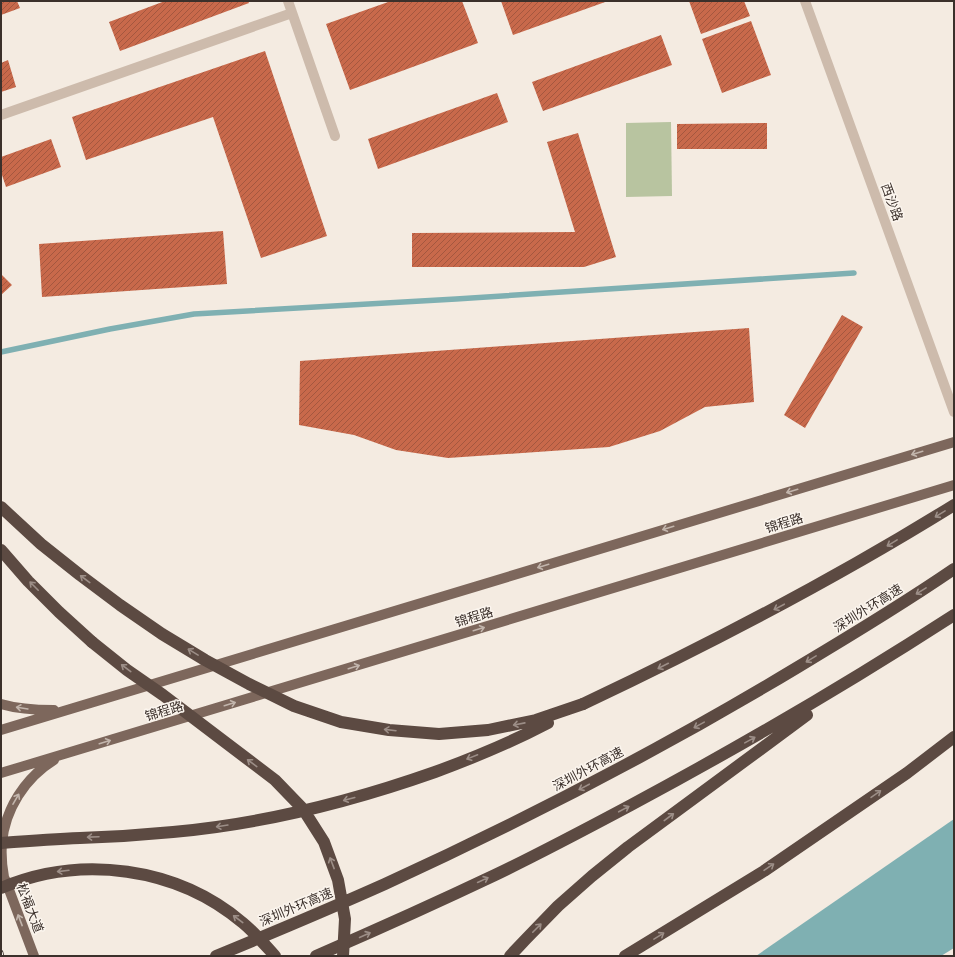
<svg xmlns="http://www.w3.org/2000/svg" width="955" height="957" viewBox="0 0 955 957" font-family="Karla,'Noto Sans SC',sans-serif">
	<style>
		.grass { fill: #b8c4a0 }
		.water { fill: #7fb0b2 }
		.lines { fill: none; stroke-linecap: round; stroke-linejoin: round }
		.stream { stroke: #7fb0b2; stroke-width: 5.5 }
		.building { fill: url(#building-hatch) }
		.minor { stroke: #cdbbac; stroke-width: 10 }
		.major { stroke: #7d675c; stroke-width: 10 }
		.highway { stroke: #5c4a42; stroke-width: 12 }
		.rail-casing { stroke: #3b302b; stroke-width: 4.5 }
		.rail { stroke: #fbf5ee; stroke-width: 3; stroke-dasharray: 9; stroke-linecap: butt }
		.highway-bridge { stroke: #5c4a42; stroke-width: 12 }
		.oneway { stroke: #c2b5ac }
		.oneway2 { stroke: #9c8e87 }
		.labels { text-anchor: middle; dominant-baseline: central; stroke-width: 3; stroke-linejoin: round; paint-order: stroke }
		.street-label { font-size: 13px; fill: #3b302b; stroke: #fbf5ee }
	</style>
	<defs>
		<pattern id="building-hatch" width="6" height="6" patternUnits="userSpaceOnUse"><rect width="6" height="6" fill="#c8694b"/><path d="M-1 1l2-2M0 6l6-6M5 7l2-2" fill="none" stroke="#a4573f"/></pattern>
	</defs>
	<rect width="100%" height="100%" fill="#f4ebe1"/>
	<path class="grass" d="M671,122L672,196L626,197V123Z"/>
	<path class="water" d="M954,819V948L941,956H756Z"/>
	<g class="lines">
		<path class="stream" d="M1,352L110,329L194,314L456,299L854,273"/>
	</g>
	<path class="building" d="M1,1H17L20,8L1,15Z
		M165,1H248L249,3L120,51L109,22Z
		M391,1H462L478,43L350,90L326,24Z
		M501,1H608L513,35Z
		M689,1H744L750,16L701,34Z
		M751,21L771,75L722,93L702,39Z
		M661,35L672,65L543,111L532,82Z
		M265,51L327,236L261,258L213,117L86,160L72,117Z
		M8,60L16,87L1,92V63Z
		M497,93L508,122L378,169L368,139Z
		M767,123V149H677V124Z
		M578,133L616,257L584,267H412V233L575,232L547,142Z
		M51,139L61,167L6,187L1,172V157Z
		M223,231L227,284L42,297L39,244Z
		M1,274L12,285L1,295Z
		M842,315L863,327L805,428L784,415Z
		M749,328L754,402L705,407L660,431L609,447L448,458L396,450L354,435L299,425L300,361Z"/>
	<g class="lines">
		<path class="minor" d="M288,1L335,136
			M805,1L954,412
			M1,115L292,13"/>
		<path class="major" d="M1,704C18,709 36,710 54,710
			M1,730L954,442
			M1,773L954,485
			M4,877C2,866 1,855 2,843C5,809 25,778 54,760
			M5,879L34,956"/>
		<path class="highway" d="M1,550L28,581L59,612L92,642
			M583,704C710,644 835,579 954,505
			M316,956C376,930 436,903 495,875C541,853 586,829 631,805C741,746 849,683 954,615
			M510,956L526,939L558,906L592,876L628,847L807,715
			M625,956L764,871L907,773L954,737"/>
		<defs>
			<path id="rail" d="M1,952L2,956"/>
		</defs>
		<use href="#rail" class="rail-casing"/>
		<use href="#rail" class="rail"/>
		<path class="highway-bridge" d="M1,507L41,544L80,575L120,605L162,634L205,660L249,684L294,706L341,722L389,730L439,734L488,730L536,720L583,704
			M92,642L127,670L163,695L275,780L303,809L324,842L338,880L345,919L343,956
			M1,843C27,841 53,839 80,838C111,837 142,835 173,832C262,824 350,802 435,772C473,758 512,742 548,723
			M1,888C81,854 177,867 243,923C255,933 265,945 275,956
			M216,956C272,933 329,909 385,884C527,819 665,747 798,667C850,636 903,604 954,569"/>
	</g>
	<defs><path id="oneway-shaft" d="M-6 0H5M1.5-3L5.5 0L1.5 3" fill="none" stroke-width="1.6" stroke-linecap="round" stroke-linejoin="round"/></defs>
	<g class="oneway">
		<use href="#oneway-shaft" transform="translate(917 453) rotate(163)"/>
		<use href="#oneway-shaft" transform="translate(792 491) rotate(163)"/>
		<use href="#oneway-shaft" transform="translate(668 528) rotate(163)"/>
		<use href="#oneway-shaft" transform="translate(543 566) rotate(163)"/>
		<use href="#oneway-shaft" transform="translate(479 629) rotate(-17)"/>
		<use href="#oneway-shaft" transform="translate(354 667) rotate(-17)"/>
		<use href="#oneway-shaft" transform="translate(230 704) rotate(-17)"/>
		<use href="#oneway-shaft" transform="translate(22 708) rotate(-171)"/>
		<use href="#oneway-shaft" transform="translate(105 742) rotate(-17)"/>
		<use href="#oneway-shaft" transform="translate(16 799) rotate(-60)"/>
		<use href="#oneway-shaft" transform="translate(20 920) rotate(-111)"/>
	</g>
	<g class="oneway2">
		<use href="#oneway-shaft" transform="translate(940 514) rotate(148)"/>
		<use href="#oneway-shaft" transform="translate(892 543) rotate(149)"/>
		<use href="#oneway-shaft" transform="translate(85 579) rotate(-143)"/>
		<use href="#oneway-shaft" transform="translate(34 586) rotate(-135)"/>
		<use href="#oneway-shaft" transform="translate(921 591) rotate(148)"/>
		<use href="#oneway-shaft" transform="translate(779 607) rotate(152)"/>
		<use href="#oneway-shaft" transform="translate(193 652) rotate(-149)"/>
		<use href="#oneway-shaft" transform="translate(811 659) rotate(149)"/>
		<use href="#oneway-shaft" transform="translate(663 666) rotate(153)"/>
		<use href="#oneway-shaft" transform="translate(126 668) rotate(-143)"/>
		<use href="#oneway-shaft" transform="translate(519 724) rotate(169)"/>
		<use href="#oneway-shaft" transform="translate(699 725) rotate(151)"/>
		<use href="#oneway-shaft" transform="translate(390 730) rotate(-173)"/>
		<use href="#oneway-shaft" transform="translate(750 740) rotate(-29)"/>
		<use href="#oneway-shaft" transform="translate(472 757) rotate(158)"/>
		<use href="#oneway-shaft" transform="translate(252 763) rotate(-143)"/>
		<use href="#oneway-shaft" transform="translate(584 787) rotate(152)"/>
		<use href="#oneway-shaft" transform="translate(876 794) rotate(-35)"/>
		<use href="#oneway-shaft" transform="translate(349 799) rotate(165)"/>
		<use href="#oneway-shaft" transform="translate(624 809) rotate(-28)"/>
		<use href="#oneway-shaft" transform="translate(669 817) rotate(-37)"/>
		<use href="#oneway-shaft" transform="translate(222 826) rotate(171)"/>
		<use href="#oneway-shaft" transform="translate(93 837) rotate(178)"/>
		<use href="#oneway-shaft" transform="translate(332 863) rotate(-111)"/>
		<use href="#oneway-shaft" transform="translate(769 867) rotate(-34)"/>
		<use href="#oneway-shaft" transform="translate(63 871) rotate(173)"/>
		<use href="#oneway-shaft" transform="translate(483 880) rotate(-25)"/>
		<use href="#oneway-shaft" transform="translate(238 919) rotate(-143)"/>
		<use href="#oneway-shaft" transform="translate(537 928) rotate(-45)"/>
		<use href="#oneway-shaft" transform="translate(365 935) rotate(-24)"/>
		<use href="#oneway-shaft" transform="translate(659 936) rotate(-32)"/>
	</g>
	<g class="labels">
		<g class="street-label">
			<text transform="translate(892 202) rotate(70)">西沙路</text>
			<text transform="translate(784 523) rotate(-17)">锦程路</text>
			<text transform="translate(868 608) rotate(-32)">深圳外环高速</text>
			<text transform="translate(474 617) rotate(-17)">锦程路</text>
			<text transform="translate(164 711) rotate(-17)">锦程路</text>
			<text transform="translate(588 769) rotate(-28)">深圳外环高速</text>
			<text transform="translate(296 907) rotate(-23)">深圳外环高速</text>
			<text transform="translate(30 908) rotate(69)">松福大道</text>
		</g>
	</g>
	<rect width="955" height="957" fill="none" stroke="#3b302b" stroke-width="4"/>
</svg>
